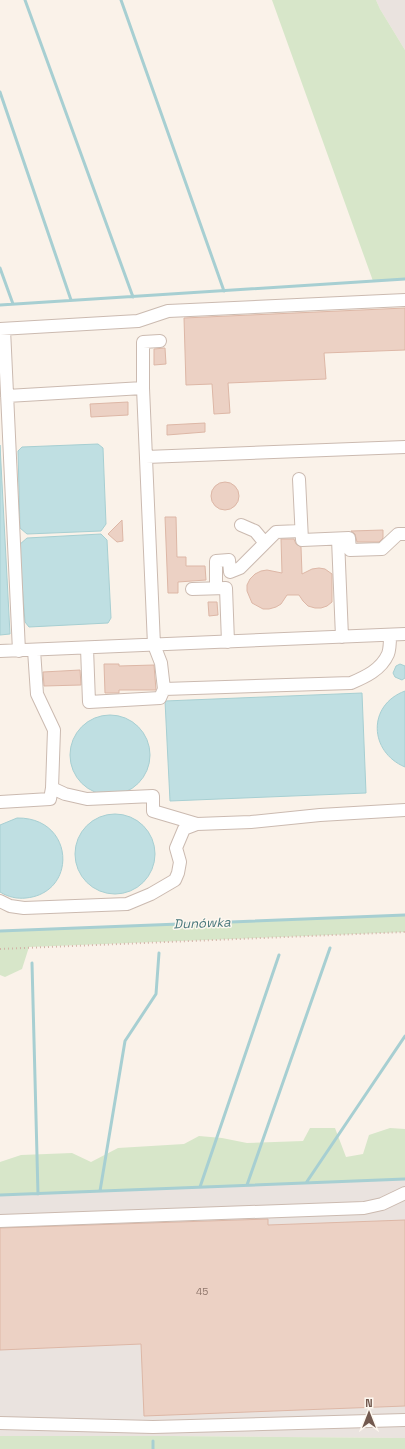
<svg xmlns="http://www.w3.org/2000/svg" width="405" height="1449" viewBox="0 0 405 1449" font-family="'Space Grotesk',sans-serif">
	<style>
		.industrial { fill: #eae3df }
		.green { fill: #d7e6c9 }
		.water { fill: #bfdfe2; stroke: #a7cfd2 }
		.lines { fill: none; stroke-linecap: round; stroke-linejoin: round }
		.stream { stroke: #a7cfd2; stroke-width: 3 }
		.building { fill: #ecd1c4; stroke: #ddb7a6 }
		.minor-casing { stroke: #cbbab0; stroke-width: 14 }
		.path { stroke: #d1b4a7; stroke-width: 2; stroke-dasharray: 1 3; stroke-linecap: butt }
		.minor { stroke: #fff; stroke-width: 12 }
		.labels { text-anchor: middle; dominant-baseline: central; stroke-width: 3; stroke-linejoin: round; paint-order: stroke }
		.number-label { font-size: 10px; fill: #90776c }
		.water-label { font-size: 13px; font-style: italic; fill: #48777b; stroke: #fdf7ef }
	</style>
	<rect width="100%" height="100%" fill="#faf2e9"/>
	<path class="industrial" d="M376,0H405V50L380,9Z
		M405,1179V1438L171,1436H0V1195Z"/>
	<path class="green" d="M272,0H376L380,9L405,50V279L373,281Z
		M405,915V932L29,947L22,969L5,977L0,975V931Z
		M310,1128H335L346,1157L363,1154L369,1135L390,1128L405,1129V1179L0,1195V1162L21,1155L72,1153L91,1162L118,1148L184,1144L199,1136L222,1138L247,1143L303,1141Z
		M0,1436H171L405,1438V1449H0Z"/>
	<path class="water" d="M98,444L103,448L106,524L101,531L27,534L20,528L18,451L22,447Z
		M0,445L10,634L0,635Z
		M101,534L107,540L111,618L108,623L29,627L25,622L19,545L27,538Z
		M400,664L405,666V678L402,680L395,677L393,673L396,666Z
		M405,691V767C369,752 367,705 405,691Z
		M362,693L366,793L170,801L165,701Z
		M70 755a40 40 0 1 1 80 0a40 40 0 1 1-80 0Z
		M75 854a40 40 0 1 1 80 0a40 40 0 1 1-80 0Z
		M17,818C75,817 78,893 26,898C17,899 8,897 0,892V825Z"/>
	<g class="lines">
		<path class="stream" d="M25,0L133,297
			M121,0L224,291
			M0,92L71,300
			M0,268L13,304
			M0,305L405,279
			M0,931L405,915
			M32,963L38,1194
			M306,1183L405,1036
			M247,1185L330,948
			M200,1187L279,955
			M100,1191L125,1041L156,994L159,953
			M0,1195L405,1179
			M153,1441V1449"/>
	</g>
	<path class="building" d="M405,308V350L324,353L326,379L228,383L230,413L214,414L212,384L186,385L184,318Z
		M165,348L166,364L154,365V349Z
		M128,402V415L91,417L90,404Z
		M205,423V432L167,435V425Z
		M211 496a14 14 0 1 1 28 0a14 14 0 1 1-28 0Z
		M165,517H176L177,557H186V566H205L206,580L178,582V593H168Z
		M122,520L123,541L117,542L108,534Z
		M383,530V538L379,542H357L355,534L351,531Z
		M281,539H294L296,544L301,547L302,574L312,569L319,568L325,569L332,574V602L327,606L321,608H315L308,606L303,601L299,595H287L281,604L276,607L269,609H263L252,603L247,591V585L250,579L255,574L261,571L267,570L282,573Z
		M208,602H217L218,615L209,616Z
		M104,664H119V666L154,665L156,690H119V693H105Z
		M80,670L81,685L44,686L43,672Z
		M268,1219V1225L405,1220V1406L144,1416L141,1344L0,1350V1228Z"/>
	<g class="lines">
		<defs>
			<path id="minor" d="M0,329L138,321L168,311L405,300
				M4,329L19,651
				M160,341L143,342V388L154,645L161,663L164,689L351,683C365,677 381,670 388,654C390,649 390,641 390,635
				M7,396L143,388
				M146,457L405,447
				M299,479L302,540L349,538L350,550L382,549L398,534H405
				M241,525L255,531L265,543
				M338,539L342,637
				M216,588V561L229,560L230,572L240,568L276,532L301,531
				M192,589L226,588L228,642
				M87,648L89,702L160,698L164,689
				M34,650L37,694L54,730L52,788L65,794L87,799L153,796V811L197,824
				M0,651L405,634
				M0,802L50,799L52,788
				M0,901L10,906L24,908L127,904L151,894L175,880L178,873L180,862L176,848L184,829L197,824L251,822L320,815L405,810
				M0,1221L364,1208L382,1204L405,1193
				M0,1423L153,1427L405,1420"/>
		</defs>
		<use href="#minor" class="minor-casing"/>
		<path class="path" d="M0,949L405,932"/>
		<use href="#minor" class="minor"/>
	</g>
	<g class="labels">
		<g class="number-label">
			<text x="202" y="1291">45</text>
		</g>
		<g class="water-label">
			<text transform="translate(202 923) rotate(-2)">Dunówka</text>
		</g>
	</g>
	<g transform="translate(369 1413)" stroke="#fdf7ef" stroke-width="3" paint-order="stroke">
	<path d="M0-3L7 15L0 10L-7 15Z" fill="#72594f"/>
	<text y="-6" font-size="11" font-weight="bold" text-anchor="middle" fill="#72594f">N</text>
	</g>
</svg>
